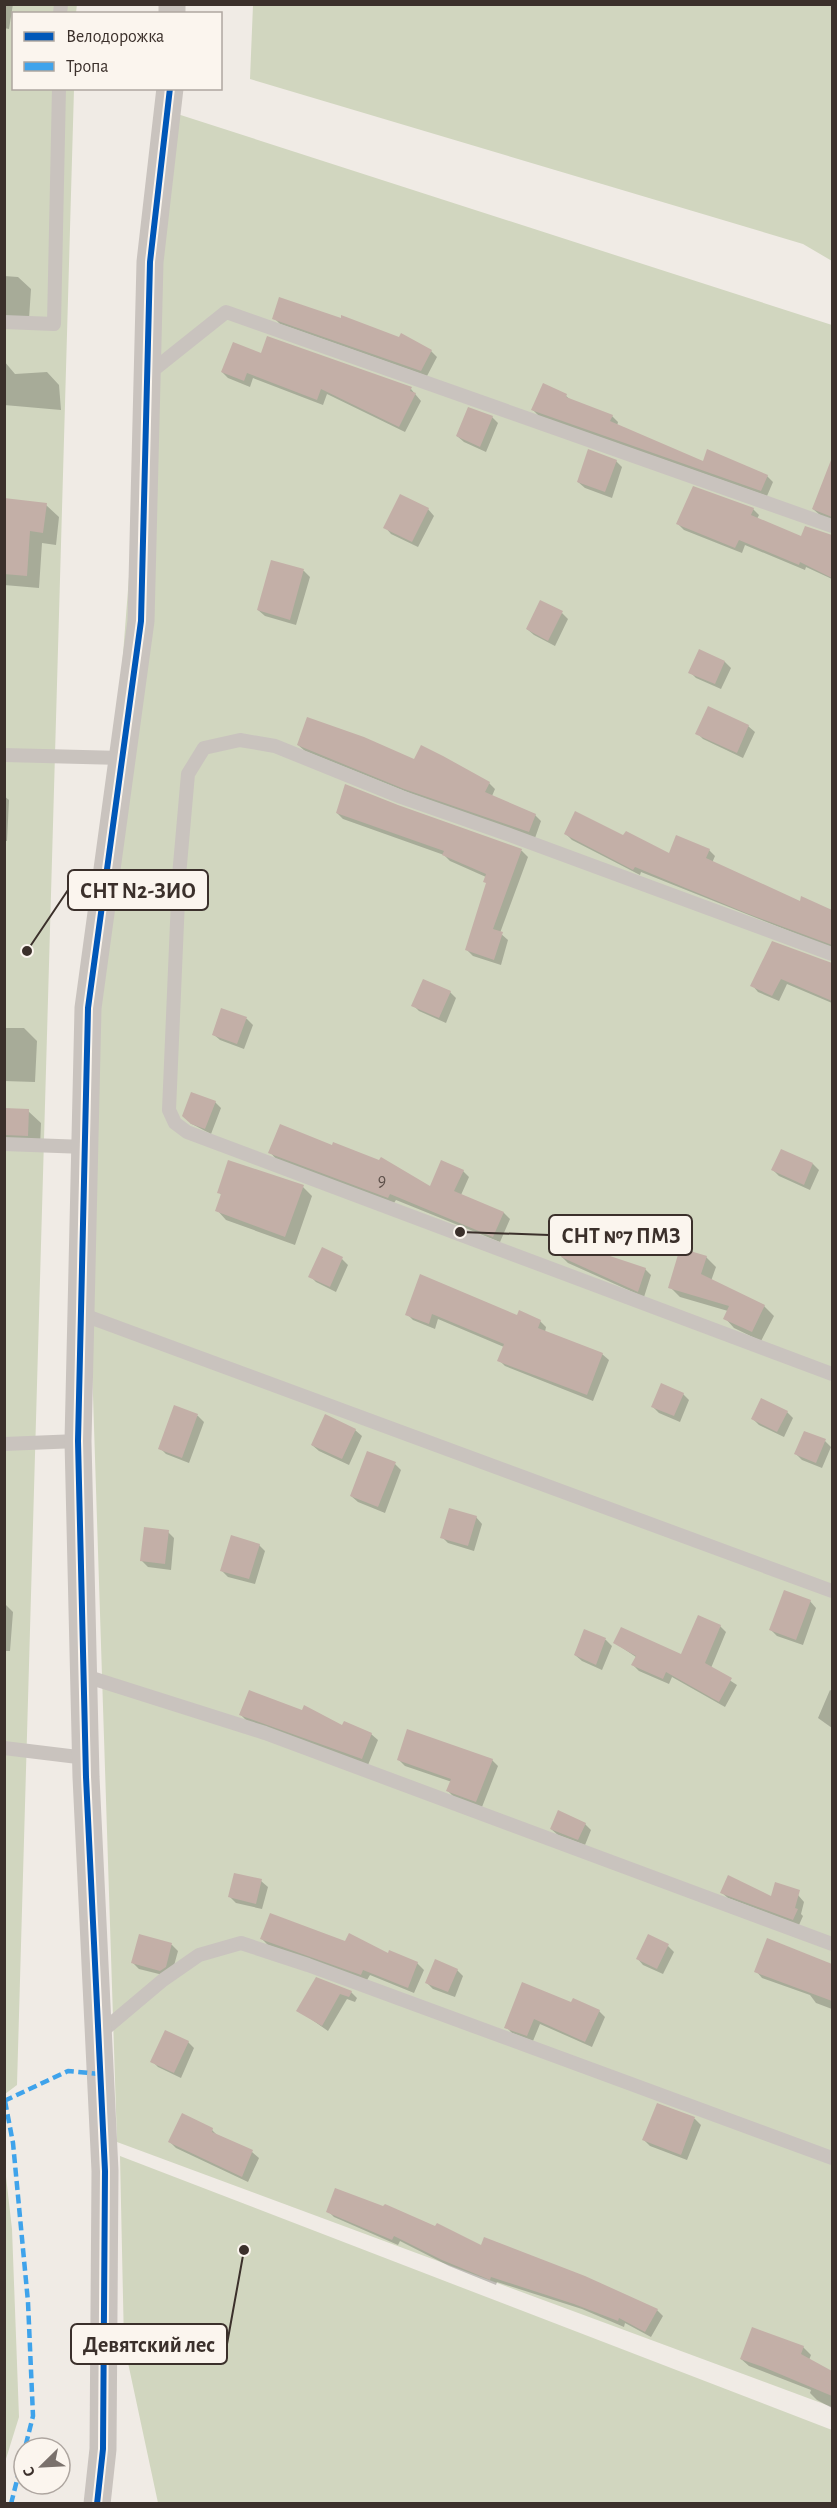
<svg xmlns="http://www.w3.org/2000/svg" width="837" height="2508" viewBox="0 0 837 2508" font-family="'Alegreya Sans',sans-serif">
	<style>
		.green { fill: #d1d6bf }
		.shadow { fill: #0003 }
		.building { fill: #c3afa7 }
		.lines { fill: none; stroke-linecap: round; stroke-linejoin: round }
		.lane { stroke: #c9c3be; stroke-width: 14 }
		.street { stroke: #c9c3be; stroke-width: 27 }
		.quiet { stroke: #3fa3eb; stroke-width: 4.5; stroke-dasharray: 9 4.5; stroke-linecap: butt }
		.cycleway-casing { stroke: #fbf5ee; stroke-width: 10 }
		.cycleway { stroke: #0057b8; stroke-width: 6 }
		.labels { text-anchor: middle; dominant-baseline: central; stroke-width: 4.5; stroke-linejoin: round; paint-order: stroke }
		.number-label { font-size: 18px; fill: #5d504a }
		.leader { fill: none; stroke: #3b302b; stroke-width: 2 }
		.callout-dot { fill: #3b302b; stroke: #fbf5ee; stroke-width: 2 }
		.callout { fill: #fbf5ee; stroke: #3b302b; stroke-width: 2 }
		.callout-label { font-size: 22px; text-anchor: middle; font-weight: bold; fill: #3b302b }
	</style>
	<rect width="100%" height="100%" fill="#f0ebe5"/>
	<path class="green" d="M77,4L76,13L14,14V88L74,89L17,2085L5,2094L4,5Z
		M253,5H832V261L803,244L250,79Z
		M165,110L832,325V2407L117,2142L85,1147Z
		M120,2156L832,2430V2503H158L124,2344Z
		M5,2168L12,2229L19,2417L5,2462Z"/>
	<path class="shadow" d="M4,4H13L9,29L4,28Z
		M4,276L18,277L31,289L29,319L4,317Z
		M274,318L431,351L437,357L427,376L280,324Z
		M268,338L411,389L421,401L405,432L327,394L323,405L253,378L250,387L228,378L222,372L262,355Z
		M4,361L15,374L47,372L59,385L61,410L4,405Z
		M544,385L566,396L572,401L612,416L618,422L617,426L703,463L767,476L773,482L767,496L539,416L533,410Z
		M492,417L498,423L486,452L464,442L457,436Z
		M616,461L622,467L612,498L585,488L578,482Z
		M818,498L832,504V520L820,515L813,509Z
		M4,499L46,505L59,517L56,545L42,543L39,588L4,585Z
		M428,509L434,516L418,547L391,534L385,527Z
		M753,509L759,515L757,519L802,538L832,536V579L806,567L805,570L745,545L742,553L684,530L678,524Z
		M272,561L304,571L310,577L296,625L265,616L258,610Z
		M562,613L568,619L555,646L534,635L527,629Z
		M700,651L725,662L731,668L721,689L696,678L690,672Z
		M748,726L755,732L743,758L703,739L697,733Z
		M298,745L415,761L422,747L489,783L495,789L492,796L535,815L541,821L535,838L412,794L305,751Z
		M4,796L9,800L7,841H4Z
		M397,807L522,851L528,857L500,933L508,940L501,965L473,956L467,950L487,884L486,877L450,861L444,855L343,819L337,813Z
		M566,834L624,837L669,855L709,850L715,856L712,863L800,903L802,898L832,911V948L641,872L640,875L572,840Z
		M829,964H832V1003L787,984L779,1001L758,992L752,985Z
		M450,992L456,998L446,1023L419,1011L413,1005Z
		M222,1010L247,1019L253,1025L244,1049L220,1040L213,1034Z
		M4,1028H24L37,1041L35,1082L4,1081Z
		M215,1102L221,1108L211,1134L190,1123Z
		M4,1110L28,1111L41,1123L40,1148H16L4,1136Z
		M270,1152L430,1188L463,1171L469,1177L461,1195L504,1213L510,1219L500,1242L396,1200L394,1203L276,1159Z
		M813,1164L819,1170L810,1190L779,1176L773,1170Z
		M303,1187L312,1196L295,1245L226,1220L217,1210L222,1196L219,1192Z
		M572,1233L603,1247L610,1253L608,1257L645,1269L651,1275L644,1297L568,1263L562,1257Z
		M706,1257L716,1267L711,1281L764,1306L774,1316L761,1341L734,1328L725,1318L728,1311L680,1297L670,1287Z
		M342,1259L348,1265L336,1292L316,1282L310,1276Z
		M421,1276L517,1317L540,1321L546,1327L545,1332L602,1354L609,1360L593,1401L505,1366L499,1360L504,1347L438,1319L435,1329L413,1320L407,1314Z
		M683,1394L689,1400L680,1422L659,1413L653,1407Z
		M175,1407L198,1416L204,1422L189,1463L166,1454L160,1448Z
		M787,1412L793,1418L784,1437L759,1425L753,1419Z
		M355,1430L362,1436L349,1465L319,1451L312,1445Z
		M825,1441L831,1447L822,1468L802,1460L796,1454Z
		M395,1464L401,1470L385,1513L358,1502L351,1496Z
		M476,1517L482,1524L474,1551L448,1543L442,1537Z
		M168,1532L174,1538L171,1570L148,1567L142,1561Z
		M259,1545L265,1551L255,1584L228,1577L222,1571Z
		M810,1601L816,1608L803,1645L777,1636L771,1630Z
		M4,1603L13,1612L10,1651H4Z
		M720,1626L726,1632L711,1668L737,1685L725,1707L672,1677L669,1684L639,1671L633,1665L636,1657L615,1643L682,1656Z
		M585,1631L606,1640L612,1646L602,1670L582,1661L575,1655Z
		M830,1690L832,1691V1728L818,1718Z
		M302,1712L343,1727L371,1734L378,1740L368,1765L247,1721L241,1715Z
		M399,1760H492L498,1766L482,1807L454,1797L448,1791L452,1782L405,1766Z
		M585,1824L591,1830L585,1845L558,1835L551,1829Z
		M261,1881L268,1887L262,1909L236,1903L230,1897Z
		M721,1892L772,1898L798,1895L804,1902L801,1914L803,1916L799,1925L728,1898Z
		M140,1936L172,1945L178,1951L172,1973L167,1976L139,1969L133,1963Z
		M262,1939L346,1943L417,1963L424,1970L414,1993L370,1975L367,1980L268,1945Z
		M768,1940L832,1965V2009L816,2003L810,1995L762,1978L756,1971Z
		M668,1946L674,1952L663,1974L643,1965L637,1958Z
		M457,1970L463,1976L455,1997L433,1989L427,1983Z
		M316,1979L351,1992L357,1998L355,2002L347,1999L328,2031L298,2010Z
		M572,2004L599,2011L605,2017L592,2047L540,2024L533,2041L512,2033L506,2027Z
		M188,2042L194,2048L181,2078L158,2067L152,2061Z
		M657,2105L695,2119L701,2125L687,2160L650,2146L644,2140Z
		M212,2130L219,2137L252,2152L259,2158L248,2182L176,2148L170,2142Z
		M328,2211L482,2247L657,2310L663,2316L651,2337L625,2323L624,2327L582,2309L497,2282L496,2285L449,2266L400,2241L398,2245L334,2217Z
		M803,2347L811,2355L809,2360L832,2372V2408L817,2400L810,2393L811,2390L749,2366L741,2359Z"/>
	<path class="building" d="M279,297L341,318V315L399,337L401,333L432,350L421,371L272,319Z
		M267,336L412,387L410,391L416,393L399,427L321,389L317,400L247,373L244,381L221,372L233,342L261,353Z
		M543,383L567,394L566,397L613,415L610,421L703,461L707,449L768,475L761,491L531,410Z
		M468,407L493,416L480,447L456,436Z
		M588,449L617,460L605,492L577,482Z
		M831,460L832,461V517L812,509Z
		M693,486L754,508L751,515L801,536L805,526L832,535V578L800,562L799,565L739,540L735,548L676,524Z
		M400,494L429,508L412,542L383,528Z
		M4,498L47,503L43,533L30,531L27,576L4,574Z
		M271,560L304,569L290,620L257,610Z
		M540,600L563,611L548,641L526,629Z
		M699,649L725,661L715,684L688,673Z
		M708,706L749,725L737,753L695,734Z
		M307,717L364,737L414,759L421,745L443,756L490,782L485,792L536,814L529,832L404,789L297,745Z
		M345,784L398,805L522,849L493,929L503,932L494,960L465,950L486,883L483,882L486,874L442,855L444,851L336,813Z
		M575,811L623,835L626,831L669,853L676,835L710,849L706,858L800,901L801,896L832,910V945L746,913L635,867L633,870L564,834Z
		M772,941L832,963V1001L781,979L772,996L750,986Z
		M423,979L451,991L439,1018L411,1006Z
		M221,1008L247,1017L237,1044L212,1035Z
		M191,1092L216,1101L205,1129L191,1124L182,1116Z
		M4,1108L29,1109L28,1136L4,1135Z
		M280,1124L332,1145L333,1142L379,1160L381,1157L430,1186L441,1160L464,1170L454,1191L504,1212L493,1237L390,1194L388,1198L268,1153Z
		M781,1149L813,1163L804,1185L771,1170Z
		M228,1160L304,1185L285,1237L215,1211L221,1194L217,1193Z
		M572,1231L604,1245L601,1253L646,1268L638,1292L561,1257Z
		M322,1247L343,1257L330,1287L308,1277Z
		M680,1248L707,1256L701,1274L765,1305L752,1332L723,1319L729,1306L668,1288Z
		M420,1274L517,1315L519,1310L541,1320L538,1328L603,1353L587,1395L497,1361L504,1344L432,1314L429,1324L405,1315Z
		M661,1383L684,1393L674,1416L651,1407Z
		M761,1398L788,1411L777,1432L751,1419Z
		M174,1405L198,1414L182,1458L158,1449Z
		M325,1414L356,1429L342,1459L311,1445Z
		M804,1431L826,1439L816,1463L794,1454Z
		M367,1451L396,1462L378,1507L350,1496Z
		M449,1508L477,1516L468,1546L440,1538Z
		M144,1527L169,1530L165,1564L140,1561Z
		M231,1535L260,1544L249,1579L220,1571Z
		M784,1590L811,1600L796,1640L769,1630Z
		M698,1615L721,1625L705,1663L732,1678L719,1702L666,1672L663,1679L631,1665L636,1656L613,1643L621,1627L681,1654Z
		M584,1629L606,1638L596,1665L574,1655Z
		M249,1690L302,1710L304,1705L342,1725L344,1721L372,1733L362,1759L239,1715Z
		M407,1729L493,1759L476,1802L446,1791L451,1779L397,1760Z
		M558,1810L586,1823L578,1840L550,1829Z
		M234,1873L262,1879L256,1904L228,1897Z
		M728,1875L771,1896L775,1882L800,1890L795,1908L798,1909L793,1920L720,1893Z
		M270,1913L345,1941L349,1933L388,1953L389,1950L418,1962L408,1988L363,1970L361,1975L260,1939Z
		M139,1934L172,1943L166,1967L160,1971L131,1963Z
		M648,1934L669,1944L657,1969L636,1959Z
		M767,1938L832,1964V2001L754,1972Z
		M435,1959L458,1969L448,1992L425,1983Z
		M316,1977L352,1991L349,1997L340,1994L322,2026L296,2011Z
		M522,1982L571,2002L573,1998L600,2010L585,2042L534,2019L527,2036L504,2028Z
		M165,2030L189,2041L174,2073L150,2062Z
		M657,2103L695,2117L681,2155L642,2140Z
		M182,2113L213,2128L212,2132L253,2150L242,2177L168,2142Z
		M335,2188L383,2206L385,2204L435,2226L437,2223L481,2245L484,2237L585,2276L658,2309L645,2332L619,2318L618,2321L574,2304L491,2277L490,2280L442,2260L394,2236L392,2240L326,2212Z
		M752,2327L804,2346L801,2354L832,2371V2396L763,2367L740,2359Z"/>
	<g class="lines">
		<path class="lane" d="M60,14L61,4
			M4,322L54,324L59,88
			M147,375L226,312L832,526
			M4,755L122,758
			M832,954L507,834L401,797L275,746L240,740L204,748L188,774L179,876L169,1110L175,1123L187,1132L832,1374
			M4,1144L85,1147
			M92,1318L832,1591
			M4,1444L78,1441
			M82,1675L265,1733L832,1944
			M4,1748L86,1758
			M100,2035L106,2028L163,1980L199,1955L241,1943L308,1965L832,2158"/>
		<path class="street" d="M172,4V14
			M97,2504L103,2449L105,2171L86,1777L78,1441L88,1008L141,621L150,262L170,88"/>
		<path class="quiet" d="M4,2101L68,2071L99,2074
			M5,2101L13,2143L28,2302L33,2416L25,2448
			M11,2504L24,2452"/>
		<defs>
			<path id="cycleway" d="M97,2504L103,2449L105,2171L86,1777L78,1441L88,1008L141,621L150,262L170,88"/>
		</defs>
		<use href="#cycleway" class="cycleway-casing"/>
		<use href="#cycleway" class="cycleway"/>
	</g>
	<g class="labels">
		<g class="number-label">
			<text x="382" y="1181">9</text>
		</g>
	</g>
	<path class="leader" d="M27 951L68 890M460 1232L549 1235M244 2250L227 2344"/>
	<g class="callout-dot">
		<circle cx="27" cy="951" r="6"/>
		<circle cx="460" cy="1232" r="6"/>
		<circle cx="244" cy="2250" r="6"/>
	</g>
	<g class="callout">
		<rect x="68" y="870" width="140" height="40" rx="6"/>
		<rect x="549" y="1215" width="143" height="40" rx="6"/>
		<rect x="71" y="2324" width="156" height="40" rx="6"/>
	</g>
	<g class="callout-label">
		<text x="138" y="898">СНТ N2-ЗИО</text>
		<text x="621" y="1243">СНТ №7 ПМЗ</text>
		<text x="149" y="2352">Девятский лес</text>
	</g>
	<rect width="837" height="2508" fill="none" stroke="#3b302b" stroke-width="12"/>
	<rect x="12" y="12" width="210" height="78" fill="#fbf5ee" stroke="#aea6a0" stroke-width="1.5"/>
	<rect x="24" y="32" width="30" height="9" fill="#0057b8" stroke="#aea6a0" stroke-width="1.5"/>
	<text x="66" y="42" font-size="18" fill="#3b302b">Велодорожка</text>
	<rect x="24" y="62" width="30" height="9" fill="#3fa3eb" stroke="#aea6a0" stroke-width="1.5"/>
	<text x="66" y="72" font-size="18" fill="#3b302b">Тропа</text>
	<g transform="translate(42 2466) rotate(246)"><circle r="28" fill="#fbf5ee" stroke="#aea6a0" stroke-width="1.5"/>
	<path d="M0-4.5L10 22L0 15L-10 22Z" fill="#7a716c"/>
	<text y="-9" font-size="16" font-weight="bold" text-anchor="middle" fill="#3b302b">С</text>
	</g>
</svg>
